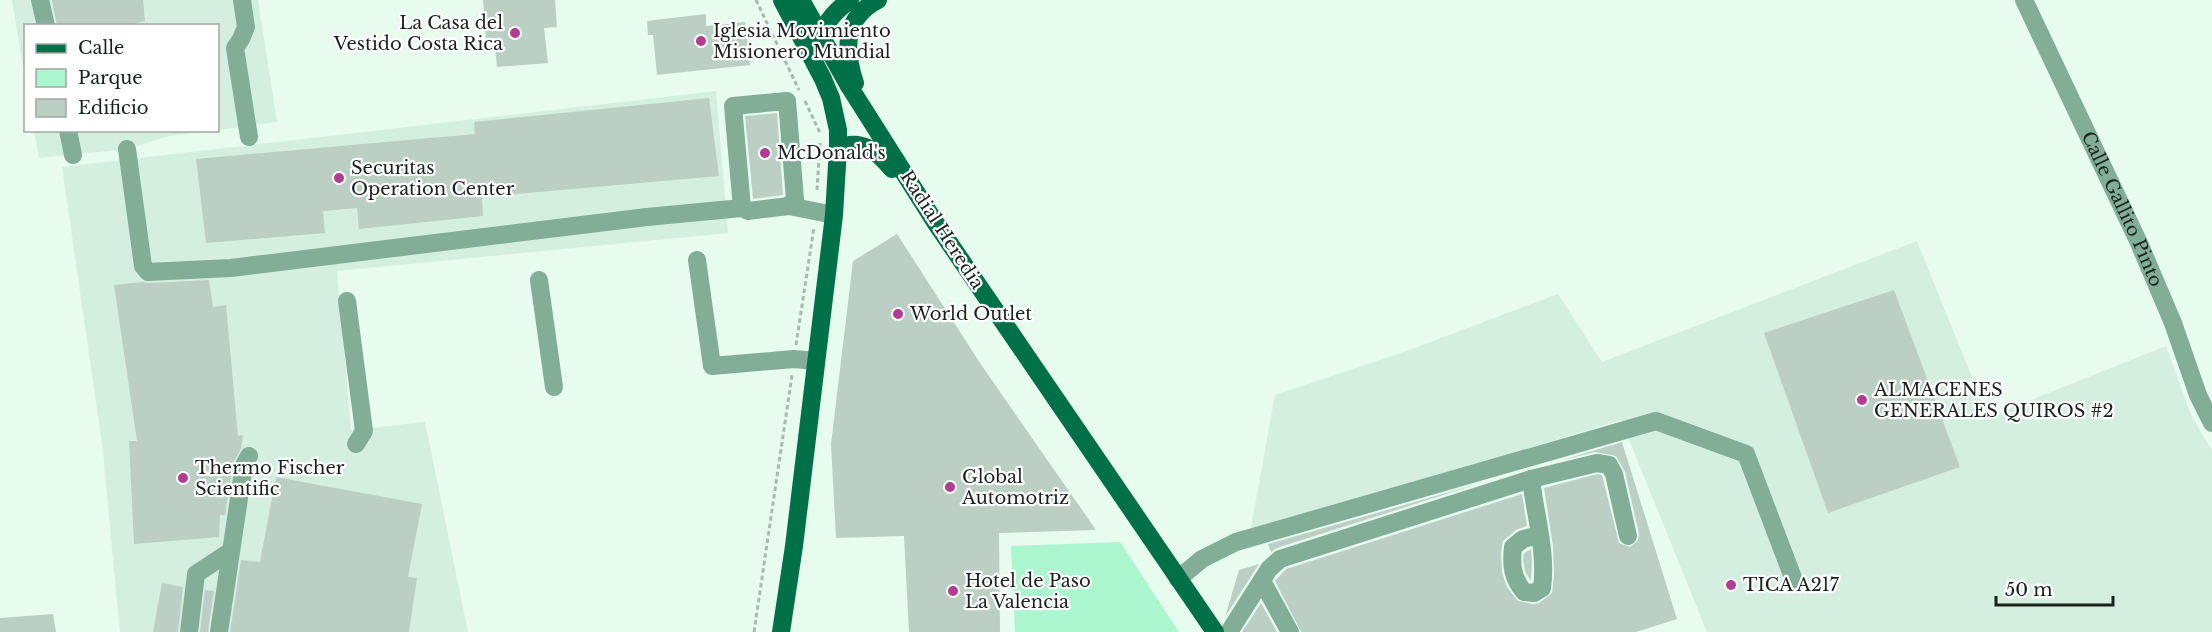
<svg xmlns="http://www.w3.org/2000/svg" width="2212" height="632" viewBox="0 0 2212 632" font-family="'Libre Baskerville',serif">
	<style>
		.built { fill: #d4efe0 }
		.green { fill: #abf6ce }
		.building { fill: #bccfc4 }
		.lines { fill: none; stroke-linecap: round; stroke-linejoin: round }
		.path { stroke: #a9bab0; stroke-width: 3; stroke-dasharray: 4.5 3; stroke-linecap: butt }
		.minor { stroke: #82ad96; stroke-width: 18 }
		.major { stroke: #007049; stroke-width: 18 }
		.poi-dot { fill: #b33c92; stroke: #fff; stroke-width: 2 }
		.labels { text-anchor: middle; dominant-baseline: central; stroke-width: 4.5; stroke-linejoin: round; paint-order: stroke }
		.poi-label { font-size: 18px; fill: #1b221e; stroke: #fff; text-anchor: start }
		.street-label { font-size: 18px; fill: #1b221e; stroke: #fff }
	</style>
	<rect width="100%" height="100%" fill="#e7fbef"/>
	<path class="built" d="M12,0H258L277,122L218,130V26H26L25,78Z
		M716,91L728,233L337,271L351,430L425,422L468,632H120L102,444L62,167Z
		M34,131H210L169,136L127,149L39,158Z
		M1917,241L1988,417L2166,346L2192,417L2212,451V632H1707L1621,420L1250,533L1275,395L1404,352L1558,294L1602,362Z"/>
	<path class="green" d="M1120,542L1179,632H1015L1011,546Z"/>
	<path class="building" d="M52,0H143L145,21L123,26H57Z
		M483,0H555L557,27L544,28L548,63L497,67L494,38L486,39Z
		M706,14V26L745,22L750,65L657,75L653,35H648L647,21Z
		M709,98L719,176L482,197L483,216L359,229L357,208L323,211L325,233L206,243L196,159L475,134L474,122Z
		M777,113L783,195L753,199L745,116Z
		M897,234L982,366L1096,530L999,533L1000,632H909L904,536L836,538L831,444L853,261Z
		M209,280L213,307L226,305L238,436L243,435L241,449L233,463L225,515H220L219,537L134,544L129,441H137L114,285L143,282L149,283Z
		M1894,290L1960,467L1828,513L1764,333Z
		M1622,442L1677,619L1636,632H1301L1275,581L1286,569L1522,494L1527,526L1516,530L1503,541L1501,553L1502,572L1507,587L1518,601L1533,604L1539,603L1552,593L1554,575L1553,546L1544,488L1597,474L1602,475L1619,543L1630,547L1638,540L1639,534L1625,472L1616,456L1595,452L1559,461Z
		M276,477L422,504L408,577L417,578L409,632H230L241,560L260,562Z
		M1481,483L1277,548L1271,552L1268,544Z
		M1531,549L1532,561L1531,581L1525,572L1523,559L1524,553Z
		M1259,564L1225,617L1239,570Z
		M162,583L183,587L178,632H153Z
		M205,590L214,591L208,632H200Z
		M1261,603L1277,632H1242Z
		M53,614L56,632H0V618Z"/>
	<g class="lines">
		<path class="path" d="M756,0L799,90
			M805,101L820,133
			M817,190L820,143
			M796,345L814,227
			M754,632L792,375"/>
		<g class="minor">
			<path d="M40,0L46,26"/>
			<path d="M242,0L246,27L241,39L235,48L249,137"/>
			<path id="s1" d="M2024,0L2139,243L2173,323L2198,395L2212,423"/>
			<path d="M68,130L73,155"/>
			<path d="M127,149L143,266L148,272L231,268L647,217L742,208L748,211L789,206L834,215"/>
			<path d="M742,208L733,106L787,101L795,199L789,206"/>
			<path d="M697,260L712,366L794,359L815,361"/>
			<path d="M539,280L554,387"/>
			<path d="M347,301L364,431L356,444"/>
			<path d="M1531,479C1535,515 1547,552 1542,588L1534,593L1524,592C1512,577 1511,565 1513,547L1523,539L1540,535"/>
			<path d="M1178,579L1202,559L1236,542L1656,421L1746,454L1795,583"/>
			<path d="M1262,581L1290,632"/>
			<path d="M189,632L196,574L231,551"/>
			<path d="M219,632L244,465L249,456"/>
			<path d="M1229,632L1269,569L1280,559L1531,479L1597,463L1609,465L1614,474L1628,536"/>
		</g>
		<path class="major" d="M801,0L849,86L935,222L1215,632
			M820,44C821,26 835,11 850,0
			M855,83C844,50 843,18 878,0
			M838,148C862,138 878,152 892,169
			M781,632L794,546L834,215L838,148V130L831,98L823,79L782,0"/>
	</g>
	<g class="poi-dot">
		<circle cx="515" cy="33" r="6"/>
		<circle cx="701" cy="41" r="6"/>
		<circle cx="765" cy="153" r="6"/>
		<circle cx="339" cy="178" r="6"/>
		<circle cx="898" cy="314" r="6"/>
		<circle cx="1862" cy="400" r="6"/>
		<circle cx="183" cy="478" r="6"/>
		<circle cx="950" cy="487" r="6"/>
		<circle cx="1731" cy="585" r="6"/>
		<circle cx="953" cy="591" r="6"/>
	</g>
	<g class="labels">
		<g class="poi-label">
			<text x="503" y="23" text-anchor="end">La Casa del<tspan x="503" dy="21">Vestido Costa Rica</tspan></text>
			<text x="713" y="31">Iglesia Movimiento<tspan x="713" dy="21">Misionero Mundial</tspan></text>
			<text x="777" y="153">McDonald's</text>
			<text x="351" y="168">Securitas<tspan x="351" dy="21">Operation Center</tspan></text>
			<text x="910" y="314">World Outlet</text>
			<text x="1874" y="390">ALMACENES<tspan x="1874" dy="21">GENERALES QUIROS #2</tspan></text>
			<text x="195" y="468">Thermo Fischer<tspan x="195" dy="21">Scientific</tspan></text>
			<text x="962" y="477">Global<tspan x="962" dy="21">Automotriz</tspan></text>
			<text x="965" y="581">Hotel de Paso<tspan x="965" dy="21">La Valencia</tspan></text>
			<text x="1743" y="585">TICA A217</text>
		</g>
		<g class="street-label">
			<text stroke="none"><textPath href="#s1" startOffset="231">Calle Gallito Pinto</textPath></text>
			<text transform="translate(942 230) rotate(57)">Radial Heredia</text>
		</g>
	</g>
	<rect x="24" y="24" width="195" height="108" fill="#ffffff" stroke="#a4a7a5" stroke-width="1.5"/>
	<rect x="36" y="44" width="30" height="9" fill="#007049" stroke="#a4a7a5" stroke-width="1.5"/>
	<text x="78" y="54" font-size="18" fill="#1b221e">Calle</text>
	<rect x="36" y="69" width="30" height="18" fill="#abf6ce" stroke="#a4a7a5" stroke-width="1.5"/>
	<text x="78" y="84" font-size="18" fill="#1b221e">Parque</text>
	<rect x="36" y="99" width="30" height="18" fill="#bccfc4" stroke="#a4a7a5" stroke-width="1.5"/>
	<text x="78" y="114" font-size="18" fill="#1b221e">Edificio</text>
	<path d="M1996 596v9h117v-9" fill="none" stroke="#1b221e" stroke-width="3"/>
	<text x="2005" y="596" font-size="18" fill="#1b221e" stroke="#ffffff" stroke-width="4.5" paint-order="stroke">50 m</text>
</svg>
